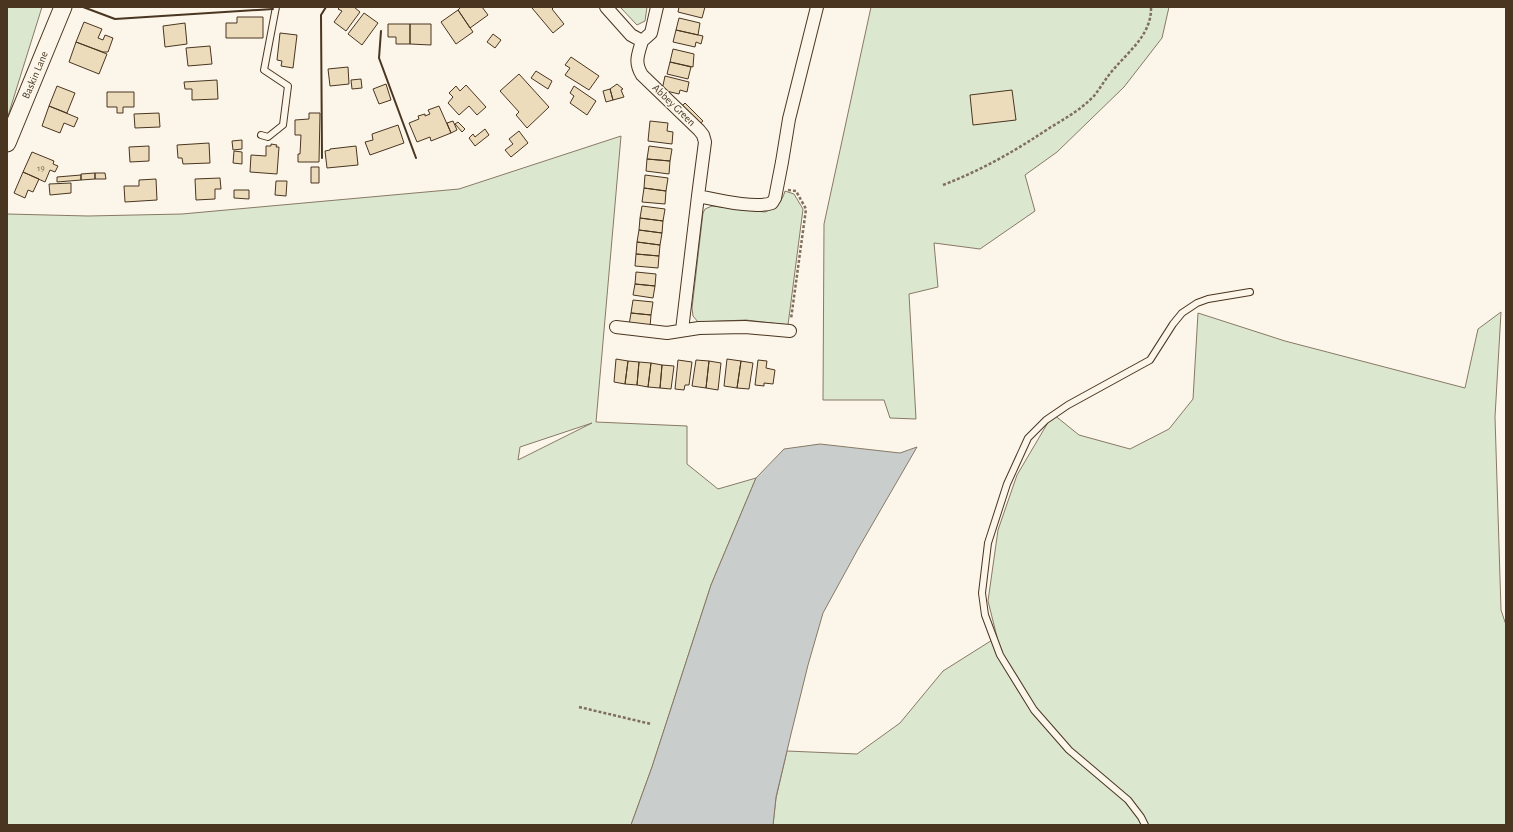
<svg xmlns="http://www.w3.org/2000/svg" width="1513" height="832" viewBox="0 0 1513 832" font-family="'Alegreya Sans',sans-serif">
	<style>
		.green { fill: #dce7d0; stroke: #887966; fill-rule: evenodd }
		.water { fill: #c9cecd; stroke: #887966 }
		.building { fill: #ecdcbc; stroke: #4a3520 }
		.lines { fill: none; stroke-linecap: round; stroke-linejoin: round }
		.lane-casing { stroke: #4a3520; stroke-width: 8 }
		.street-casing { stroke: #4a3520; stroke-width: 14 }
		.secondary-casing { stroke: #4a3520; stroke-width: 19 }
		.path { stroke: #7f6f5c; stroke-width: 2.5; stroke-dasharray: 3 2; stroke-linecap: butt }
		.lane { stroke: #fbf6e9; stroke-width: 6 }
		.street { stroke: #fbf6e9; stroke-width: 12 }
		.secondary { stroke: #fbf6e9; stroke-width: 17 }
		.wall { stroke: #4a3520; stroke-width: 2 }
		.labels { text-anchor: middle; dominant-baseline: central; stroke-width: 3; stroke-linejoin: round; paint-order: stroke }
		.number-label { font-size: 9px; fill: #725f47 }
		.street-label { font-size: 11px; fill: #4a3520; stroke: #fbf6e9 }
	</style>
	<rect width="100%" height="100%" fill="#fbf6e9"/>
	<path class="green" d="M7,7H42L7,119Z
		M620,7H647L645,21L637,25Z
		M871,7H1169L1162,38L1124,87L1057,152L1025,175L1035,211L980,249L934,243L938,287L909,294L916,419L890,418L884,400H823L824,224Z
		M621,136L596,422L687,426V464L718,489L756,478L711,585L652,767L631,825H7V214L88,216L182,214L459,189ZM592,423L518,460L520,447Z
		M785,191L794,194L803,209L788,325L746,320L698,322L693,316L692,308L703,213L705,209L712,206L765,212C776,208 782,202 785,191Z
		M1501,312L1495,417L1501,610L1506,625V825H773L776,798L787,751L857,754L900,723L943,671L997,637L988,601L998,530L1017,475L1053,414L1079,435L1130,449L1169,429L1193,399L1198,313L1285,341L1465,388L1478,329Z"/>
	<path class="water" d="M820,444L900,453L917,447L858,549L823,613L808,665L791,734L776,797L773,825H631L652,767L711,585L756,478L784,449Z"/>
	<path class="building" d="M340,7H354L360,12L346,31L334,22L342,11L338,9Z
		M461,7H482L488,15L470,28L458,10Z
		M534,7H554L552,9L564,24L553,33L532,8Z
		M679,7H705L702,18L678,12Z
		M458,10L473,32L456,44L441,22Z
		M364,13L378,23L362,45L348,34Z
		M237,17H263V38H226V23H237Z
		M679,18L700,23L698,35L676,30Z
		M84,22L102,29L98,38L103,40L105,35L113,38L108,52H103L76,42Z
		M185,23L187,44L165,47L163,26Z
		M388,24H410V44H396V37H388Z
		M410,24H431V45L410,44Z
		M676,30L703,36L701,44L696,42L695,47L673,42Z
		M280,33L297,35L293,68L281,66L282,61L277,60Z
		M493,34L501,40L495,48L487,42Z
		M76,42L107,54L99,74L69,62Z
		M210,46L212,64L188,66L186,48Z
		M673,49L694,54L693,67L670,62Z
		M571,57L599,76L589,90L565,75L570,68L565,65Z
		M670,62L691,67L688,79L667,74Z
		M348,67L349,84L330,86L328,69Z
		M536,71L552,81L548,89L531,78Z
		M519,74L549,107L527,128L516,115L519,112L500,91Z
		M665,76L689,82L687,92L680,90L679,94L662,90Z
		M361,79L362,88L352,89L351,80Z
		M217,80L218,99L192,100V89H185L184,82Z
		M386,84L391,100L379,104L373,89Z
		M617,84L623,89L621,90L624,97L613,100L610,89Z
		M466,85L486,107L477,115L469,106L459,115L448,103L453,97L449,93L456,86L460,91Z
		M57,86L75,93L67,113L49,106Z
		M574,86L596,101L587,115L570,103L574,96L570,93Z
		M610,89L613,100L606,102L603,91Z
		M1012,90L1016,120L973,125L970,95Z
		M107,92H134V107H123V113H117V107H107Z
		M685,103L703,121L697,126L679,109Z
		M49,106L78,118L74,127L64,123L60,133L42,126Z
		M439,106L451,133L431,141L430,137L417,142L409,123L419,119L418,116L425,114V116L430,114L428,110Z
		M159,113L160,127L135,128L134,114Z
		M309,113H320L319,162H298V154H300L301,135H295V120L309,119Z
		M453,121L457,130L451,133L447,123Z
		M650,121L668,123L667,131L673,132L672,144L648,141Z
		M458,122L465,129L462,132L455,124Z
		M398,125L404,143L370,155L365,142L373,140L372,134Z
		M485,129L489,135L475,146L469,138L473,134L475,137Z
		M519,131L528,143L511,157L505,150L513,144L509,139Z
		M242,140V149L233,150L232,141Z
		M209,143L210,163L183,164L182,158H178L177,145Z
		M271,144L277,145L276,147H279L277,174L250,172L251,155L266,156V146H271Z
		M149,146V161L130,162L129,147Z
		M356,146L358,165L327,168L325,151L330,150V149Z
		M649,146L672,149L670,161L647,159Z
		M234,151L242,152V164L233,163Z
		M32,152L54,161L53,164L58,166L55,172L50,170L45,182L23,172Z
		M647,159L670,161L669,174L646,171Z
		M311,167H319V183H311Z
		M23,172L39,179L33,192L28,190L25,198L14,193Z
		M95,173V179L81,180V174Z
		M95,173H105L106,179H95Z
		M81,175V180L57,182V177Z
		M645,175L668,178L666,191L644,188Z
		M220,178L221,189H215V199L196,200L195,179Z
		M156,179L157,200L125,202L124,186H139V180Z
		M276,181H287L286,196L275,195Z
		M71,183V193L50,195L49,184Z
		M644,188L666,191L665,204L642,202Z
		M234,190H249V199L234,198Z
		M642,206L665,209L663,221L640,218Z
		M640,218L663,221L662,233L639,230Z
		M639,230L662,233L660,245L637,242Z
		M637,242L660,245L659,256L636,254Z
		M636,254L659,256L658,268L635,266Z
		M636,272L656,274L655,286L635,284Z
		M635,284L655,286L653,298L633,295Z
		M633,300L653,302L651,315L631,313Z
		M631,313L651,315L650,327L629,325Z
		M616,359L628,361L625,384L614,382Z
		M727,359L741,361L737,388L724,386Z
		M678,360L692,362L689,385H685L684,390L675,389Z
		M696,360L709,361L706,388L692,386Z
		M758,360L767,361L766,368L775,370L773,384L764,383V386L755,385Z
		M628,361L639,362L637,385L625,384Z
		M709,361L721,363L718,390L706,388Z
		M741,361L753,363L749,389L737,388Z
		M639,362L651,363L648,387L637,385Z
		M651,363L662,365L660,388L648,387Z
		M662,365L674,366L671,389L660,388Z"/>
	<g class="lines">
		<defs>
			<path id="lane" d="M261,135L268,137L283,125L288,86L264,70L276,7
				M1145,825L1141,817L1128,800L1069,750L1034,710L1000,655L985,615L982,593L988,543L1007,484L1028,438L1046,420L1068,405L1150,360L1173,324L1182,313L1197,303L1208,299L1250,292"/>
			<path id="street" d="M606,7L631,35L642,41L651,33L657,7
				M642,41C638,55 634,62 642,75L699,130L703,135L705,142L698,196
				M616,327L667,333L699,328L745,327L790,331
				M682,330L698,196C718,200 755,209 772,203L775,198L782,162L789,119L817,7"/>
			<path id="secondary" d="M7,143L63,7"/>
		</defs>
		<use href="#lane" class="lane-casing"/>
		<use href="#street" class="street-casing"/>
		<use href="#secondary" class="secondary-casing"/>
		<path class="path" d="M943,185C984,169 1015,151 1051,127C1066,118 1080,110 1093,97C1100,89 1105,79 1113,70C1129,51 1152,34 1151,7
			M788,190L796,191L806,209L791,319
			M579,707L651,724"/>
		<use href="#lane" class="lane"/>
		<use href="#street" class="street"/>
		<use href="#secondary" class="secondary"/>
		<path class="wall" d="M83,7L115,19L273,9
			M381,31L379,58L416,158
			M322,158L321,15L326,7"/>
	</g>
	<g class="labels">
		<g class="number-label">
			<text x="41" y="168">19</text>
		</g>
		<g class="street-label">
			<text transform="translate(35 75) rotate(-67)">Baskin Lane</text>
			<text transform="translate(674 105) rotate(44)">Abbey Green</text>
		</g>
	</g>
	<rect width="1513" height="832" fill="none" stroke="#4a3520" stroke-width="16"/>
</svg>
